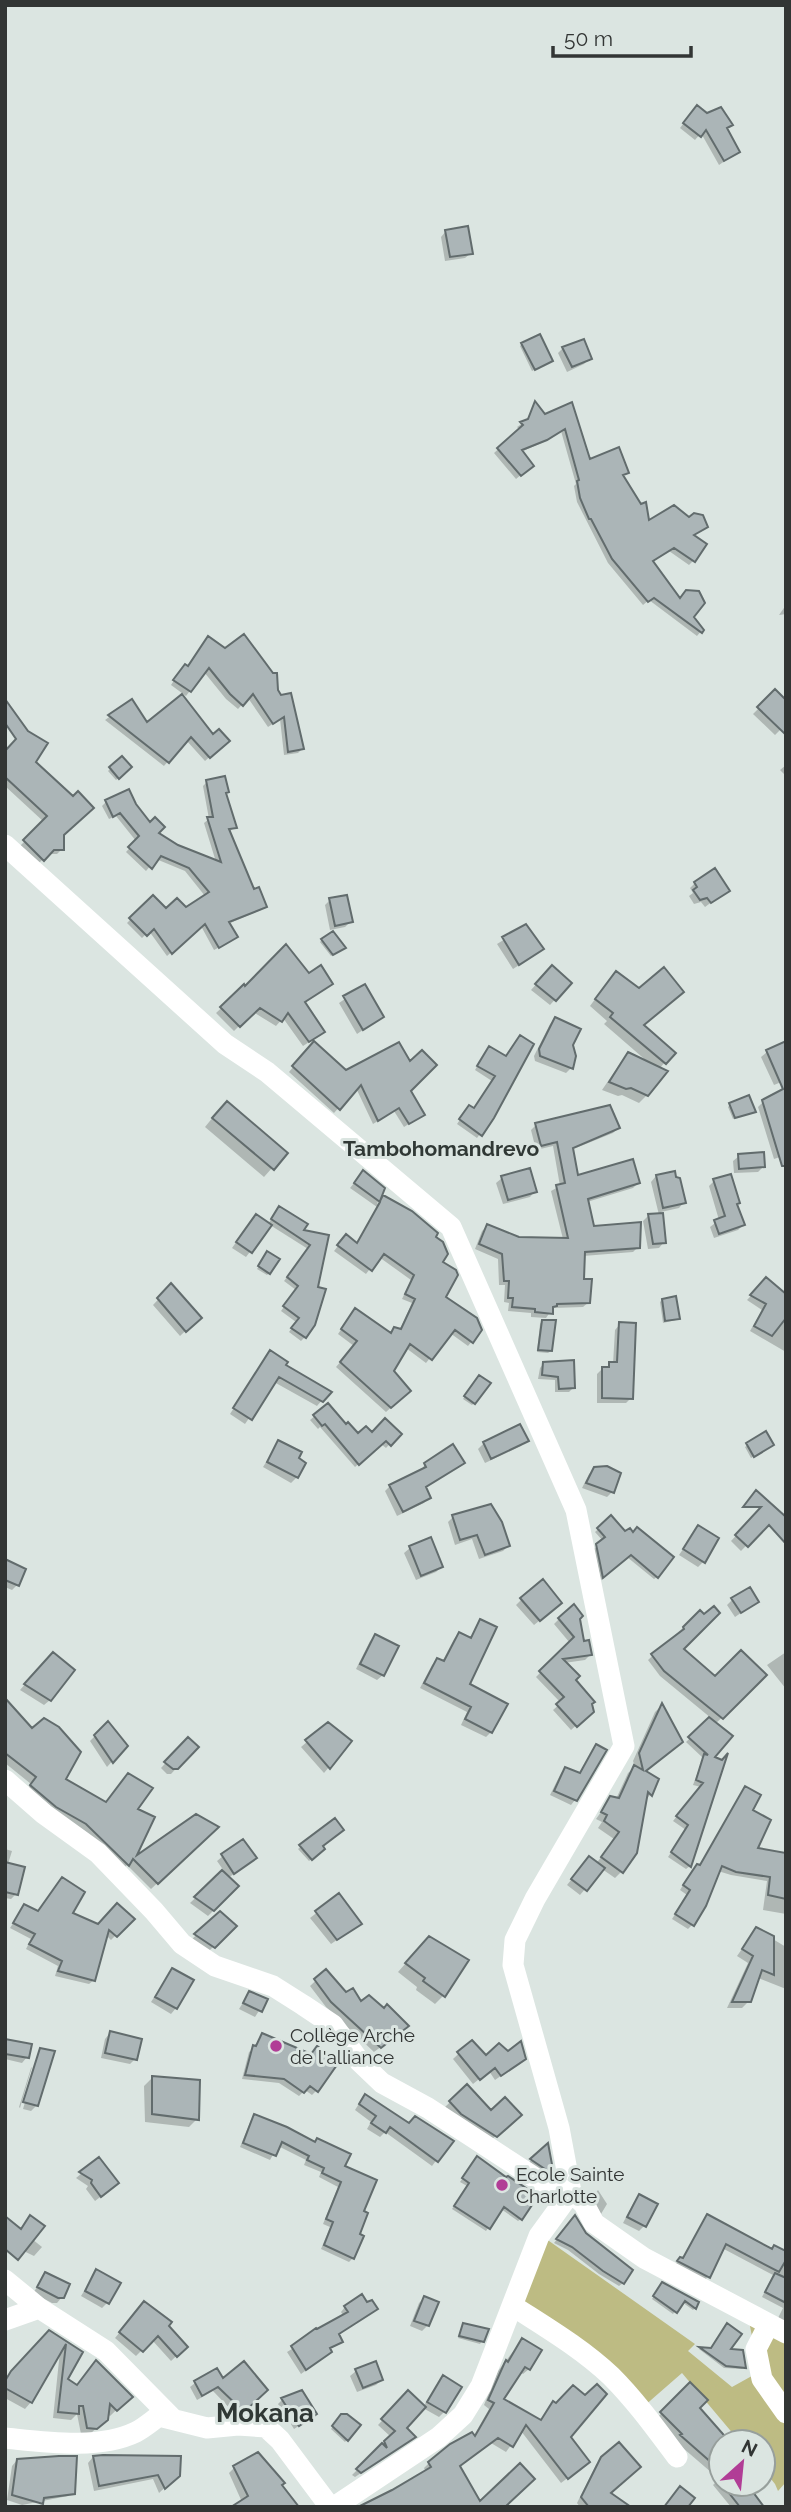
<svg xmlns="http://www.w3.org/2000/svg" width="791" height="2512" viewBox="0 0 791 2512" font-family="Raleway,sans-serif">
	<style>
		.green { fill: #bdbb83 }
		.shadow { fill: #0003 }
		.building { fill: #abb5b7; stroke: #626c6d; stroke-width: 2 }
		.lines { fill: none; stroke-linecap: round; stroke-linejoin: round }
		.street { stroke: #fff; stroke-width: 21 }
		.poi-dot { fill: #b13d96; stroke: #dbe5e1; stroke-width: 2.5 }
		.labels { text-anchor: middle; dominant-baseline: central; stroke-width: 6; stroke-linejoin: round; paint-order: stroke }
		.poi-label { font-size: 19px; fill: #323534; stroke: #dbe5e1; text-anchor: start }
		.neighbourhood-label { font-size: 21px; font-weight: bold; fill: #303835; stroke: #dbe5e1 }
		.district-label { font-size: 26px; font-weight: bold; fill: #303835; stroke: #dbe5e1 }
	</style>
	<rect width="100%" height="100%" fill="#dbe5e1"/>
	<path class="green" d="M542,2236L695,2344L688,2351L732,2387L759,2372L748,2316L786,2335V2482L778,2491L775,2484L763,2469V2442H740L682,2373L643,2407L517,2305Z"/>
	<path class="shadow" d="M692,112L731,125L726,130L738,152L719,165L701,133L695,140L680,128Z
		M446,231L471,253L465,258L445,261L441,237Z
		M522,344L548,363L532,371L520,346Z
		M563,348L590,358L584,364L567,372L558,353Z
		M535,404L545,416L571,404L589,461L627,472L623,477L647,523L702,530L693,536V561L689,565L669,551L652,562L702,630L697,636L649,600L643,605L608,563L577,502L574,486L576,484L561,431L541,443L521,452L528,469L516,479L494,453L520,430L517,427L526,421Z
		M786,605V614L779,615Z
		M203,643L276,691L302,749L298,753L284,755L280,719L268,727L248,698L238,709L226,699L204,672L186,696L171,685L181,670L187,667Z
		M775,692L786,724L775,735L753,714Z
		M132,701L147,725L227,741L205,761L186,740L164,766L105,720Z
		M5,752L34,762L62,835V849L57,854H48L38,864L20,846L44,822L5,786Z
		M122,758L130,767L116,780L108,771Z
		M786,765V776L780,770Z
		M207,782L227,792L225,795L235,827L229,832L253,892L265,906L261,910L228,924L231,941L214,950L201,926L167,956L149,931L142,938L127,923L153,897L166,911L185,909L205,896L185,871L156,859L146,871L126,852L136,841L116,816L109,819L102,806L106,802L135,805L156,833L177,847L216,862L204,823L209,819L203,786Z
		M695,883L728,890L705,907L701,902L694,904L689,896L693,893L690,888Z
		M330,900L351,921L345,927L330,930L325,905Z
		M526,926L536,954L513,969L497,944Z
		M322,940L341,949L331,956L320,942Z
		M547,972L570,983L550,1005L531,990Z
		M309,975L331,984L304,1003L317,1037L303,1046L283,1018L276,1026L253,1012L234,1031L216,1013L244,987Z
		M609,980L639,990L642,1026L673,1053L659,1069L647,1095L639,1103L622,1095L618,1096L602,1090L621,1062L628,1054L649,1063L604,1024L607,1021L590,1006Z
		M364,986L382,1017L357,1034L339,1003Z
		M555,1019L571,1045V1068L566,1073L535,1061L534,1056L550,1024Z
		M520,1037L480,1134L477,1138L457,1124L466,1111L473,1110L492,1081L475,1070L485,1053L505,1058Z
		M786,1043V1080L774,1085L761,1057L767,1052Z
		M309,1048L346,1072L409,1091L423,1115L404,1127L394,1111L373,1124L356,1088L334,1113L289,1072Z
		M763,1102L786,1155L774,1159L758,1107Z
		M730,1105L751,1113L733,1119L728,1107Z
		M218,1111L272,1168L264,1177L205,1127Z
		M536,1125L618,1128L613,1133L571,1150L576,1177L638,1183L633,1188L587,1202L593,1227L638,1247L633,1252L583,1256L582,1280L589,1302L583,1307L553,1308L546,1318L531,1317V1313L508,1311L509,1303L504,1302L505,1285H499L498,1259L475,1249L482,1231L487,1226L519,1239H563L551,1191L560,1186L553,1146L536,1150L531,1130Z
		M739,1156L764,1166L758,1172L734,1173L733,1161Z
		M656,1176L684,1202L679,1208L661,1212L664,1242L659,1248L648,1249L643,1221L648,1216L659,1215L651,1182Z
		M359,1177L383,1189L377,1204L384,1198L433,1237L440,1262L444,1297L472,1341L468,1346L450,1333L426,1363L406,1348L392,1371L409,1391L386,1412L336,1367L354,1346L338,1334L351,1315L390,1334L395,1329L399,1331L412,1303L402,1299L411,1280L379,1257L366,1274L334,1251L342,1241L356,1244L377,1207L350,1188Z
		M502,1178L535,1191L530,1197L503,1204L496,1183Z
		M714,1181L736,1205L743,1225L738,1230L714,1238L710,1227L719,1220L709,1186Z
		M276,1212L301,1232L327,1237L305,1337L301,1341L289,1332L296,1322L281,1311L296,1290L284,1281L308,1249L270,1225L246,1257L232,1248L251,1221L268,1224Z
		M266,1256L269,1273L267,1275L257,1269Z
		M766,1280L783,1294L786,1290V1315L783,1319L786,1321V1352L750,1331L762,1310L747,1300Z
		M171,1286L199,1318L180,1336L153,1305Z
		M662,1300L678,1318L676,1320L663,1323L660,1302Z
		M542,1321L551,1351L548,1353L537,1352L540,1324Z
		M620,1324L631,1398L626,1403H597V1374L603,1368L613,1364L615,1330Z
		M270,1352L284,1366L329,1392L317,1406L274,1382L245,1424L230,1414Z
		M544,1363L574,1387L569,1392H555V1380L538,1379L540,1368Z
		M477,1380L474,1403L472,1405L463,1399Z
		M328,1405L346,1426L358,1436L399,1434L386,1448L381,1444L355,1467L320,1427L318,1429L310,1420Z
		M765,1434L770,1447L751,1458L745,1447Z
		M526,1440L521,1446L485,1463L478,1449L484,1443Z
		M279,1442L297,1477L291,1483L263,1467Z
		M463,1463L424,1488L429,1497L424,1503L397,1516L385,1491L390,1486L421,1471L425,1464Z
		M595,1468L612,1492L607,1497L582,1488L589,1474Z
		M763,1507L772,1519L741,1551L731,1541Z
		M453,1517L508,1546L503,1551L479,1559L472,1539L455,1545L448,1522Z
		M611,1518L657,1577L654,1579L627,1557L601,1580L594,1549L603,1541L595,1532Z
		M698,1527L703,1562L698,1567L679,1555Z
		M430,1539L441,1567L436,1572L416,1580L404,1553L410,1548Z
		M5,1561L17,1585L12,1590L5,1587Z
		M522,1599L555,1608L534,1625L516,1605Z
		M732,1600L757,1602L735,1617L727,1605Z
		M700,1612L682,1649L716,1678L762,1680L715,1724L712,1758L690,1866L686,1869L668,1857L686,1830L673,1821L701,1787L693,1785L703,1758L686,1742L711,1718L660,1676L648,1660Z
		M559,1619L590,1655L585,1660L564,1663L590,1704L592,1711L571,1730L553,1710L561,1703L536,1677L570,1643L554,1624Z
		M481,1621L467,1685L491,1732L486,1737L461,1725L467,1712L420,1688L432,1665L437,1660L442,1662L454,1639L459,1634L470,1639Z
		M376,1636L383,1675L377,1680L356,1669L370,1641Z
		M786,1652V1689L767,1665Z
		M47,1659L50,1700L44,1705L20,1690Z
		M661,1706L644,1772L657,1780L650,1795L645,1800L621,1872L615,1878L602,1869L580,1895L567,1885L584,1864H596L614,1839L598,1828L602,1822L596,1819L611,1798L616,1799L628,1773L635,1767L633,1761L655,1712Z
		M5,1707L64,1780L106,1803L135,1809L132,1860L196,1816L216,1828L151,1889L127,1865L122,1870L26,1791L31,1784L5,1763Z
		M107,1724L126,1746L107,1767L90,1741Z
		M328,1724L350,1742L324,1773L301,1747Z
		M188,1739L196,1747L171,1774H167L161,1768Z
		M597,1746L575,1800L571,1805L550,1795L561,1773L565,1769L578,1775Z
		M741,1793L750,1811L755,1849L786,1854V1914L763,1910L767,1881L731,1875L718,1871L692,1925L688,1929L672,1919L687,1895L680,1890L692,1870L699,1867Z
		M334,1820L321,1846L323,1849L309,1861L298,1849Z
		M5,1849L12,1851L8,1864L16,1894L11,1899L5,1898Z
		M223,1856L250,1863L228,1878L237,1887L208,1916L190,1903L224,1871L217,1861Z
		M338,1896L360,1924L331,1944L310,1918Z
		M24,1906L37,1913L70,1914L98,1926L132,1919L111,1940L106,1935L94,1980L89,1984L55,1976L58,1966L26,1949L31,1939L10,1928Z
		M220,1913L234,1926L208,1952L191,1940Z
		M756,1929L786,1947V1989L758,1978L749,2001L742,2008H727L748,1963L737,1956Z
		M420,1947L443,1996L435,2004L416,1990L417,1987L398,1972Z
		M172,1970L176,2008L171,2014L151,2002Z
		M326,1971L346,1994L402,2031L374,2052L326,2007L310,1986Z
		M249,1993L266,2000L255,2017L239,2009Z
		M110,2033L135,2059L130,2064L101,2058L105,2039Z
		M262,2036L316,2091L312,2095L305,2090L299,2096L279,2083L242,2079L249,2052L255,2048Z
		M5,2041L27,2057L22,2063L5,2059Z
		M471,2042L486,2058L518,2064L495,2080L489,2071L473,2084L453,2059Z
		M37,2062L36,2106L31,2111L23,2109Z
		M32,2067L20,2108L19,2107L31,2068Z
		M153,2077L197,2119L189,2127L145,2122L144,2086Z
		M467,2086L491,2113L519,2115L490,2141L445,2107Z
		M360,2102L409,2124L451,2141L432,2166L385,2132L380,2137L367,2129L371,2122L355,2110Z
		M255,2116L343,2166L361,2212L358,2235L361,2237L353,2258L349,2262L321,2249L330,2227L323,2224L338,2187L319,2177L321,2172L304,2165L306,2160L278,2146L270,2160L240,2147L251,2120Z
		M547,2146L553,2174L548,2179L526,2165Z
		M99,2159L112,2188L95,2201L86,2189L88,2186L76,2178Z
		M475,2161L521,2219L518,2221L501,2209L486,2231L452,2209L467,2186L460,2182Z
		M598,2190L607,2204L601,2214L592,2198Z
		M640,2196L644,2226L639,2231L623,2223L634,2202Z
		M707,2216L771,2250L786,2253V2325L777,2320L783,2308L762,2297L773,2275L722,2248L705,2281L674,2265L680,2259L682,2260Z
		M30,2217L32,2239L42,2247L34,2256L5,2242L20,2230Z
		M571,2221L623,2283L619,2286L599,2274L568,2250L554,2243Z
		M97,2271L107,2303L102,2308L81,2296Z
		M46,2274L62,2297L57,2303H52L33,2293Z
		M663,2285L695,2308L693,2310L682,2302L673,2314L652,2299Z
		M424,2298L428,2325L422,2331L410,2326L419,2303Z
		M367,2305L376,2309L338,2335L341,2341L329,2350L325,2356L301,2374L287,2352L344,2317L341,2312L345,2307Z
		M139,2309L186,2347L171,2361L152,2340L136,2356L115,2338Z
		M463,2325L482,2341L480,2344L458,2338Z
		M49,2332L80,2352L65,2379L76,2386L130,2397L110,2416L107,2413L106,2419L89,2435L81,2434L77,2414L71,2420L53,2418L60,2351L31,2402L25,2409L5,2398V2379Z
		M522,2340L529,2369L523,2374L520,2372L502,2400L540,2422L553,2403L582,2467L561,2483L521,2431L506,2452L491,2443L459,2466L479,2504L503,2507H385L426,2472L424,2468L429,2463L473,2437L489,2409L484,2405L498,2371Z
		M699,2349H711L744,2367L742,2369L724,2368Z
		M356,2371L381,2380L376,2385L357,2392L350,2376Z
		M443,2377L444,2412L439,2417L423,2408L404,2428L408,2442L355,2477L352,2475L391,2437L378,2425L408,2393L423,2407Z
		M222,2380L265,2390L237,2416L213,2391L197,2400L190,2387L195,2383Z
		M690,2384L698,2408L720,2433L722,2432L728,2442H721V2484H744L762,2507H731L713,2485L719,2479L676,2442L656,2419Z
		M282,2400L311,2418L294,2429L278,2404Z
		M342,2416L358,2426L345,2442L331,2429Z
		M619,2444L609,2493L628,2507H580L577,2503L596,2465Z
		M93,2457H179L172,2481L159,2493L153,2479L94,2491L88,2463Z
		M17,2460L73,2490L68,2496L22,2505L7,2500L12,2466Z
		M235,2467L280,2485L242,2502L229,2473Z"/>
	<path class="building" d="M697,105L707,113L721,107L733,125L727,128L740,152L724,161L706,130L701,137L683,123Z
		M468,226L473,254L450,257L445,230Z
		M540,334L553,361L535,370L521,343Z
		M584,339L592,359L572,367L562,347Z
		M535,401L545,414L572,402L590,459L619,447L629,473L623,475L641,504L646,502L649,520L674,505L689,517L694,513L703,515L708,527L694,535L707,544L695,562L674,548L653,561L680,598L686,590L699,591L705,603L694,617L704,630L702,633L654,598L648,602L612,559L591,519H589L580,498L577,481L579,480L565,429L547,440L522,450L534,466L521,476L497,448L523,425L520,422L528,419Z
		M244,634L273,673H277L278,690L281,695L291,693L304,749L288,752L284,717L273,724L253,694L243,706L230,694L209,668L191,692L173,680L185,664L188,666L208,636L225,648Z
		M775,689L786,700V735L757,707Z
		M182,694L213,734L219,729L230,741L210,758L191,737L169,763L108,715L132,699L147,722Z
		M5,699L28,731L48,743L36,762L73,796L78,791L94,808L64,835V850H54L44,861L23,840L47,816L5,777V751L16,739L5,723Z
		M122,756L132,767L119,779L109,767Z
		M225,776L229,792L226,793L237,828L229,829L254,889L259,887L267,907L229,922L238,937L219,948L205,924L172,954L154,929L147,936L129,918L153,895L166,908L177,898L186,907L209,892L189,868L161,856L152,869L128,847L139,836L120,813L113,817L105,800L129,789L136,804L150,822L155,817L165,827L159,833L178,845L221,862L207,817H213L206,780Z
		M715,868L730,891L711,903L707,898L700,900L693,890L697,887L694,882Z
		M347,895L353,922L335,926L329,898Z
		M526,924L544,949L519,965L502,937Z
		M333,931L346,948L333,955L321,939Z
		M286,944L309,973L321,965L333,984L305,1002L325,1032L309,1042L288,1013L282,1022L260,1008L240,1027L220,1007L244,984L245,986Z
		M552,965L572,983L556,1001L535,984Z
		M664,967L684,992L644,1025L676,1053L666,1064L610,1017L613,1013L595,999L616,971L639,988Z
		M365,984L384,1017L363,1030L343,996Z
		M555,1017L581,1029L573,1045L576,1056L573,1069L540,1056L539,1049Z
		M520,1035L534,1044L494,1118L482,1136L459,1119L469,1105L474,1108L495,1076L477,1066L489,1046L506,1056Z
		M314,1041L346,1070L399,1042L410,1061L422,1050L437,1065L411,1091L425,1115L409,1124L399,1108L378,1121L361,1085L340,1110L292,1066Z
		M786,1041V1166H782L762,1100L783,1089L766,1050Z
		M628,1052L668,1071L648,1096L631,1088L626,1089L609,1082Z
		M749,1095L756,1112L735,1118L729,1103Z
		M227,1101L288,1153L274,1170L212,1118Z
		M610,1105L620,1128L573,1148L578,1175L633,1159L640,1183L588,1199L594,1226L641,1222L640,1248L585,1252L584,1279H592L590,1303L557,1304V1306L553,1307V1314L535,1312V1309L512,1307L513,1298H508L509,1281H504L502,1254L479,1244L487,1224L519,1237L568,1238L556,1185L565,1183L557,1142L541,1146L535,1123Z
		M764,1152L765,1167L739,1169L738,1154Z
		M530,1168L537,1192L508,1200L501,1176Z
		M363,1170L385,1188L380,1201L383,1195L412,1211L438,1233L436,1237L443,1242L448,1254L443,1262L456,1270L458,1275L446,1297L477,1318L482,1330L473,1343L455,1330L432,1360L410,1344L394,1371L411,1391L391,1408L340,1362L357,1341L341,1329L355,1308L391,1333L394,1327L401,1329L415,1299L405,1294L414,1275L384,1254L372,1271L337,1245L346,1234L357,1243L380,1202L354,1183Z
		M675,1171L676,1177L680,1178L686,1203L663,1208L656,1175Z
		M731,1174L740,1203L737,1204L745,1225L719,1234L714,1220L725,1216L713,1179Z
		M279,1206L308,1224L304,1230L329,1235L318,1287L326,1289L315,1325L306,1338L291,1328L299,1318L283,1306L298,1286L287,1277L310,1245L271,1219Z
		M663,1213L666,1243L653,1244L648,1214Z
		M256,1214L272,1225L252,1253L236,1242Z
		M267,1251L280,1259L270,1274L258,1266Z
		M766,1277L786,1294V1318L772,1336L754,1326L766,1304L750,1295Z
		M171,1283L202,1318L186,1332L157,1298Z
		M676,1296L680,1319L665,1321L662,1299Z
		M542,1320H556L552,1351L538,1350Z
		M619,1322L636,1323L633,1399L602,1398V1367H609V1362H617Z
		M270,1350L288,1362L286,1365L332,1392L323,1402L279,1377L252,1420L233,1408Z
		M574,1360L575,1388L559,1389L558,1377L542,1375L543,1362Z
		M479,1375L491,1383L475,1404L464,1396Z
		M328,1403L346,1424L348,1422L358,1433L366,1426L372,1432L385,1418L402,1434L391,1446L386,1441L359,1465L325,1424L322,1426L313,1415Z
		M520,1424L529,1441L491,1459L483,1442Z
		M766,1431L774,1445L754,1457L746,1443Z
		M278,1440L302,1452L299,1458L306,1463L298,1478L267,1462Z
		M453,1444L465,1463L426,1487L431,1498L403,1512L389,1485L426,1467L424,1463Z
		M607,1466L621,1473L614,1493L586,1483L594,1467Z
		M756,1490L786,1517V1544L769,1525L748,1547L735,1535L761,1507H743Z
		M491,1504L502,1522L510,1546L485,1555L477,1535L460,1540L452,1515Z
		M611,1515L625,1531L630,1528L633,1532L637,1527L674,1557L658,1578L631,1555L603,1578L596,1544L605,1537L597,1528Z
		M698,1525L719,1538L705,1563L683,1549Z
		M431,1537L443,1567L421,1576L409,1546Z
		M5,1559L26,1569L19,1586L5,1580Z
		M543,1579L562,1603L540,1621L520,1598Z
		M750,1587L759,1602L741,1613L731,1598Z
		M574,1604L583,1616L580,1619L584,1641L589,1640L592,1655L563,1659L580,1676L576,1680L595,1702L592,1704L594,1712L577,1727L556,1704L564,1697L539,1671L574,1637L558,1618Z
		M714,1606L720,1613L684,1649L715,1676L741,1650L767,1675L723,1719L664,1671L651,1654L684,1629L683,1627L700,1610L704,1614Z
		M480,1619L497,1627L470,1684L508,1704L492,1733L465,1719L471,1707L424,1683L437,1658L444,1661L459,1632L471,1638Z
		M375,1634L399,1646L384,1676L360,1664Z
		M53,1652L75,1670L51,1701L24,1684Z
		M5,1698L32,1728L44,1718L59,1727L81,1752L66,1779L106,1802L128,1773L153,1788L138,1809L155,1817L137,1855L196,1814L219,1827L158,1884L133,1859L129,1866L86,1824L56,1807L30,1785L36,1777L5,1753Z
		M662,1703L683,1742L646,1771L659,1779L652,1796L648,1792L637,1853L623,1873L601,1857L619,1832L604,1821L607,1815L601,1812L610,1796L619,1798L634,1765L643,1770L639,1753Z
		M709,1717L733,1736L715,1757L722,1760L728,1753L691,1867L671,1852L688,1825L676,1816L703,1783L696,1780L704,1754L708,1755L688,1737Z
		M108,1721L128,1746L113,1763L94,1735Z
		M328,1722L352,1741L330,1769L305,1740Z
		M188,1737L199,1747L178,1769H173L164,1762Z
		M596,1744L607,1750L577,1801L554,1791L565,1767L580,1773Z
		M745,1786L761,1795L753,1810L771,1820L758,1848L786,1853V1899L768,1895L770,1877L736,1872L722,1866L706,1906L694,1926L675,1914L690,1890L683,1885L697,1864L700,1865Z
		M335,1818L344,1830L323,1846L325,1849L312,1860L299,1845Z
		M243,1839L257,1858L234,1874L221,1854Z
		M589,1856L605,1868L587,1891L571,1879Z
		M5,1862L25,1867L18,1895L5,1892Z
		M222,1870L239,1886L214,1911L194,1897Z
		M62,1877L85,1892L73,1913L98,1924L117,1903L135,1919L117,1937L109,1930L95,1981L58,1971L62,1961L29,1944L35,1934L13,1923L24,1904L38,1911Z
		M339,1893L362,1924L337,1940L315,1911Z
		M220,1911L237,1926L215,1948L194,1934Z
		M756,1927L774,1936V1975L762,1970L751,2002H732L753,1956L742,1949Z
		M429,1936L469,1960L445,1997L423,1981L425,1978L405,1963Z
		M172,1968L194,1980L177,2009L155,1997Z
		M326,1969L346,1992L353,1988L361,2001L369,1995L384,2008L387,2004L409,2026L381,2048L331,2002L314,1979Z
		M249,1991L268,1999L262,2012L243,2003Z
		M110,2031L142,2039L137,2060L105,2053Z
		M262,2033L311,2054L317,2046L339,2062L318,2092L310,2086L304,2093L284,2079L245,2075L253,2045L256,2046Z
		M5,2039L32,2044L29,2058L5,2054Z
		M472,2040L486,2055L499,2043L508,2051L521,2041L526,2059L501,2076L495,2068L480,2080L457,2052Z
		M40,2048L55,2051L38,2106L23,2102Z
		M152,2076L200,2080L199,2120L152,2114Z
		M467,2084L491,2110L505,2097L522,2115L497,2137L461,2114L449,2101Z
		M365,2094L409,2123L415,2116L454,2141L438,2162L390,2127L386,2133L371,2123L376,2116L359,2104Z
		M254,2114L287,2127L315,2142L317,2138L351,2154L345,2166L377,2180L364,2211L368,2213L360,2234L364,2236L354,2259L324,2245L333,2222L326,2219L341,2182L322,2173L324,2168L307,2160L309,2156L282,2142L276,2156L243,2143Z
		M548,2143L554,2175L530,2159Z
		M477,2156L506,2177L508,2176L538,2196L522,2220L504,2207L490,2229L454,2206L469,2183L462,2178Z
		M99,2157L119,2183L101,2197L91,2183L92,2180L79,2172Z
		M639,2194L658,2204L646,2227L627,2217Z
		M707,2214L772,2249L774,2245L786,2251V2260L779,2272L726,2244L710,2278L677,2261L680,2257L683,2258Z
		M30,2215L45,2226L18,2260L5,2249V2216L21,2229Z
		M575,2215L586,2233L633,2270L624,2284L603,2271L572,2247L556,2239Z
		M96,2269L121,2283L109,2304L85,2291Z
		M45,2272L70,2284L64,2298H58L37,2287Z
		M775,2273L786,2278V2303L765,2292Z
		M662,2282L699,2302L696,2309L685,2301L677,2313L653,2296Z
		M362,2294L367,2302L372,2300L378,2309L339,2334L343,2342L330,2348L332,2352L306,2370L291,2346L316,2328L317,2329L348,2312L344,2306Z
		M424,2296L439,2302L429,2326L414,2321Z
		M144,2301L172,2322L169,2326L188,2347L177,2357L158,2336L143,2352L119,2332Z
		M463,2323L489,2329L484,2342L459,2336Z
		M727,2323L742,2334L731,2349L743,2350L746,2368L726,2366L699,2347L711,2348Z
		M49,2330L83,2352L68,2379L77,2385L96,2360L133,2397L117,2411L110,2404L108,2420L97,2429L87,2428L83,2406H79V2414L58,2412L66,2344L32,2403L5,2388V2381L11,2371Z
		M522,2338L542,2350L530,2370L525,2367L504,2399L541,2420L553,2401L556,2403L573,2385L585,2395L597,2384L607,2394L571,2437L590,2462L568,2479L526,2425L513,2447L498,2438L460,2466L480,2501L520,2463L535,2479L505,2507H358L392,2490L431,2467L428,2462L450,2444L472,2432L475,2436L494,2403L488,2400L504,2364L506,2360L508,2362Z
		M244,2361L268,2390L244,2412L218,2387L202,2396L194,2381L217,2368L223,2378Z
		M376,2361L383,2380L363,2388L355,2369Z
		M443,2375L462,2387L446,2413L427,2402Z
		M690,2382L708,2400L700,2408L730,2442H721V2471L680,2435L682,2434L660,2412Z
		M302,2390L317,2414L299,2426L281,2398Z
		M408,2390L426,2407L407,2428L416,2437L361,2473L356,2469L382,2443L387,2448L384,2441L395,2431L381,2419Z
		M341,2414H347L361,2425L348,2441L332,2426Z
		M619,2442L641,2467L611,2493L631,2507H589L581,2497L601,2457Z
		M258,2452L285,2483L282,2485L299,2507H231L248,2496L233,2466Z
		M103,2455L181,2456L180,2476L165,2489L158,2475L99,2486L93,2456Z
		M59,2456H77L75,2494L44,2498L43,2504L12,2495L17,2459Z
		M722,2484H747L764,2507H740Z
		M680,2486L695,2498L688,2507H664Z"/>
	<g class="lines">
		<path class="street" d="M5,845L225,1044L267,1072L451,1227L576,1510L624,1746L535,1899L515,1940L513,1965L559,2128L571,2192L539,2236L481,2386L463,2415L439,2437L334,2507
			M5,1780L44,1814L98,1853L154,1911L182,1944L215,1966L273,1986L303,2005L333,2025L360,2062L382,2083L428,2108L566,2198
			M571,2192L584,2204L594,2223L644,2258L786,2333
			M5,2280L39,2308L106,2351L173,2419
			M513,2306C547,2328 581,2348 611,2376C636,2401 656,2429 677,2457
			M5,2320L39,2308
			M769,2324L756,2349L762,2379L786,2413
			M5,2438C45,2442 99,2450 136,2432C144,2428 152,2421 159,2416L207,2428L238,2425L266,2427L280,2440L330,2507"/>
	</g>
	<g class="poi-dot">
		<circle cx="276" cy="2046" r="7"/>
		<circle cx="502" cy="2185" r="7"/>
	</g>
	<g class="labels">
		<g class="poi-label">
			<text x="290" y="2035">Collège Arche<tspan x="290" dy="22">de l'alliance</tspan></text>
			<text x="516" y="2174">Ecole Sainte<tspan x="516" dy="22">Charlotte</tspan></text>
		</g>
		<g class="neighbourhood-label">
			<text x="441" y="1148">Tambohomandrevo</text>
		</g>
		<g class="district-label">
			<text x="265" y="2413">Mokana</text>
		</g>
	</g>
	<rect width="791" height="2512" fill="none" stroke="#323534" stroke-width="14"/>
	<g transform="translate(742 2463) rotate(27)"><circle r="33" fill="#dbe5e1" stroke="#979f9c" stroke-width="2"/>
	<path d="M0-5L12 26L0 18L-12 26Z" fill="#b13d96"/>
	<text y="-10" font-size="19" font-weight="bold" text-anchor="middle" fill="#323534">N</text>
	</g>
	<path d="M553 46v10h138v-10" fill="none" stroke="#323534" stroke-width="3.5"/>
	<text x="564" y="46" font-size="21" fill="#323534" stroke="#dbe5e1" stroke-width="5" paint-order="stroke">50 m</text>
</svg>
